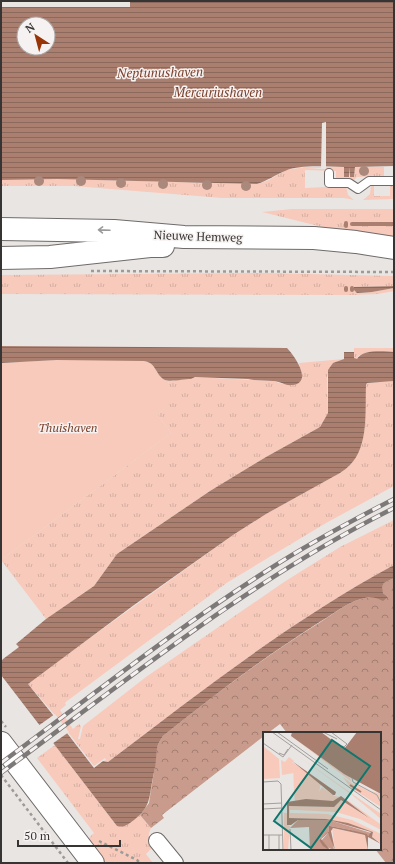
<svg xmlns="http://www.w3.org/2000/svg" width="395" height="864" viewBox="0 0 395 864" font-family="'PT Serif',serif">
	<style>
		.grass { fill: url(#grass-tufts) }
		.forest { fill: url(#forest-crowns) }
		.green { fill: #f7cabb }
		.water { fill: url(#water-rules); fill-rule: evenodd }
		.pier { fill: #e9e5e3 }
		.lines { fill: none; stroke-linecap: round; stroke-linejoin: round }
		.stream { stroke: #aa7f70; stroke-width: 4 }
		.lane-casing { stroke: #6f6b6a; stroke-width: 10 }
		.street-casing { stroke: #6f6b6a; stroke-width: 18 }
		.secondary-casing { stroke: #6f6b6a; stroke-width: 24 }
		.path { stroke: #9d9a98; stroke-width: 2.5; stroke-dasharray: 3 3; stroke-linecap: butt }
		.lane { stroke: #fff; stroke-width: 8 }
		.street { stroke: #fff; stroke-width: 16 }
		.secondary { stroke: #fff; stroke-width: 22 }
		.rail-casing { stroke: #7c7978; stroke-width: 4.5 }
		.rail { stroke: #f6f2f1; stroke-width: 3; stroke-dasharray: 9; stroke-linecap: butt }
		.tree { fill: #aa887c }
		.oneway { stroke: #9b9a9a }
		.labels { text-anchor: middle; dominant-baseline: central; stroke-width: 3; stroke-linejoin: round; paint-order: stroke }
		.street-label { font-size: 12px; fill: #373534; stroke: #f6f2f1 }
		.park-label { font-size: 12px; font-style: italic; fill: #773c27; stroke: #f6f2f1 }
		.water-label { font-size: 13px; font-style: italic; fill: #7b402c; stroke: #f6f2f1 }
		.inset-river { fill: none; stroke: #aa7f70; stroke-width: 2 }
		.inset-road { fill: none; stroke: #a29f9d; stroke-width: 1 }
		.view { fill: #0f766e; fill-opacity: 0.15; stroke: #0f766e; stroke-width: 2 }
		.inset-edge { fill: none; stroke: #373534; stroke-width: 2 }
	</style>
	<defs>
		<pattern id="grass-tufts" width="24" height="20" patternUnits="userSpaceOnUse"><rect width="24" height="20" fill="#f7cabb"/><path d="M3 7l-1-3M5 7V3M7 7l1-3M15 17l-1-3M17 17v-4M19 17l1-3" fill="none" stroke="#d4aea1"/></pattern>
		<pattern id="forest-crowns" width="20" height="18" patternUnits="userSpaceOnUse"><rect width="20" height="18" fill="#c89b8c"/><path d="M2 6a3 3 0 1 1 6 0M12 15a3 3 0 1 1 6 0" fill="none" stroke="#a37f73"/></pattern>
		<pattern id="water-rules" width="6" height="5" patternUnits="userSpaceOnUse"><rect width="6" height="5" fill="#aa7f70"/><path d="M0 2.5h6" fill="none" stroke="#8b695d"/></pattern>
	</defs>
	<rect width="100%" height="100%" fill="#e9e5e3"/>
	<path class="grass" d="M305,167H344V177H354L355,167H384V176L357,177L354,180L336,181V171L305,170V188L346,186L348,195L354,200L344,198H222L74,186H1V180L57,179L257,184L267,181L286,170Z
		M371,186H374V196H390V186H394V199L363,200L370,194Z
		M292,209H394V239L363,237L262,212Z
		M265,273L394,276V286L354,287V290L357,293L372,292L394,288V291L378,294L354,295L1,294V275Z
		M354,348H394V352H368L358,356L357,359H354Z
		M344,359L333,363L327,377L328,413L320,427L266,457L210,491L117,554L94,586L46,619L1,560L171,433L158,415L172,401L168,381L191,379L195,377L273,381L283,384L301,371L299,363Z
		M394,381V486L326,523L228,582L67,701L65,703L66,705L60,710L73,729L79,724L81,726L78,739H80L83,726L146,677L284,582L340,547L394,520V565C292,620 200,692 108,762L103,761L106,760L105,758L94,766L54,714L28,684L29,682L233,535L266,514L340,473C343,471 347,468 350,465C369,445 365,410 366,385L367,383Z
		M55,745L117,826H125L140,815L151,828C147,836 149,841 152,848L146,854L153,863H103L86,841L94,833L37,758Z"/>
	<path class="forest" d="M394,578V863H386L375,849H380V733H287L280,724L268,733H264V736L162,815L164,818L151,828L140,815L149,803L156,759V750L159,742L163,736C213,696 264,657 319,623C332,615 346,603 361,599C369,596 379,597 388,597L383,593L381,588L384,583Z"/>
	<path class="green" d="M57,360H139C159,361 153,376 168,381L173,401L158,415L171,433L1,560V363Z"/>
	<path class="water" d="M130,1H394V166L355,167L354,177H350L349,167V177H344V167C327,167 301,164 285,171C275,175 267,181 257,184L57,179L1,180V7H130ZM24,24H48V48H24Z
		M394,286V288L372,292L357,293L354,290V287Z
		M1,346L287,348C294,355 314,383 292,385C285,386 280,381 273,381C265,380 257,381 248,379L195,377L191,379C185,379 170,382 165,380C155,375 157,363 144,361L57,360L1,363Z
		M344,352H354V358L357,359C362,349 384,351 394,352V381L367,383L366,385C365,410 369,446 350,465C347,468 343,471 340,473L266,514L233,535L134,605L28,684L53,715L94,768L103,761L108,762C200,692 292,620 394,565V578L384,583L382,587L383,593L388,597L383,601C376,597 369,596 361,599C346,603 332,615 318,623C264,657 213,696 163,736C156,746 157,748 156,759C156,765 154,771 153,777C149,797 151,807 134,820C128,824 125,828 117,826L1,675V662L3,659L19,647L16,644L46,619L94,586L117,554L210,491L266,457L320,427L328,413V370L333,363L344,359Z"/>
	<path class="pier" d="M326,122V169H308L321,168L322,123Z
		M55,714L69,732L52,744L38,726Z"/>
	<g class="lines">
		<path class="stream" d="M346,223V226
			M352,224H394
			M346,288V290
			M352,288V290"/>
		<defs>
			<path id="lane" d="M329,173V183H349L358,189L369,181H394"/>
			<path id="street" d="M157,841L175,863"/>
			<path id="secondary" d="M1,229L114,231L184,237L314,238L356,242L394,248
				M1,258L50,257L150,246H163
				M1,743L93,863"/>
		</defs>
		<use href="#lane" class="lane-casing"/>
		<use href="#street" class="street-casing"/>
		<use href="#secondary" class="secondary-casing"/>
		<path class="path" d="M91,271L394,272
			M1,721L6,727
			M1,775L68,863
			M99,841L137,860L140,863"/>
		<use href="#lane" class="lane"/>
		<use href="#street" class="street"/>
		<use href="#secondary" class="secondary"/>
		<defs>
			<path id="rail" d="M1,763C89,698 175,629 268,570C308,544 351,521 394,499
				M1,773C128,679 252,579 394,508"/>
		</defs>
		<use href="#rail" class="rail-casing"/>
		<use href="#rail" class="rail"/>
	</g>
	<g class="tree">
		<circle cx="364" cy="171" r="5"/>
		<circle cx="39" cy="181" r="5"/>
		<circle cx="81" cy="181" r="5"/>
		<circle cx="121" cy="183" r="5"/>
		<circle cx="163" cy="184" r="5"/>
		<circle cx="207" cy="185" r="5"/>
		<circle cx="246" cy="186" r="5"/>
	</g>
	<defs><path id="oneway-shaft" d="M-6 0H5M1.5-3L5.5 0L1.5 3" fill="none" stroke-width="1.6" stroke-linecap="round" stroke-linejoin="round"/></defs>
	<use class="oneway" href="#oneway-shaft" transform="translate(104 230) rotate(-178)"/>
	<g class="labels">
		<g class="street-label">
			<text transform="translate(198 236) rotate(2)">Nieuwe Hemweg</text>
		</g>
		<g class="park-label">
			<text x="68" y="427">Thuishaven</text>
		</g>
		<g class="water-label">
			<text transform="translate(160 72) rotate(-1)">Neptunushaven</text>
			<text x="218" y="92">Mercuriushaven</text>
		</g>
	</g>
	<g transform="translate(263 732)">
		<rect width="118" height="118" fill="#e9e5e3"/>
		<path d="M28,4L81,42L87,44L108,59L118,62V75L87,55L80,45L95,56L90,51L115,64L86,44L89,50ZM0,14L16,27L17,46L0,47ZM32,22L118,82V87L88,62ZM26,25L31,29L29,30L42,40L30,32L31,41L19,43L18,28L22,30ZM59,55L71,64L77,65L70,69H32L31,60H56ZM79,64L117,92L118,98L97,87L73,80L33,78H27V81L64,82L89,88L118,102V111L109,105L110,100L83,91L63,87L26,86L25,74L71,75L78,68L105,86ZM21,81H24V93L27,94L25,118H21Z" fill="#f7cabb"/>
		<path d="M35,88H66L108,101L105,104L88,98L67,94L65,92L66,99L56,108L66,118H47L46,95L27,96ZM65,101L69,108L71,118L61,114L58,109Z" fill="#c89b8c"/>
		<path d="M30,31L58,51L56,60H31ZM69,96L102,103L105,118H72Z" fill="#f7cabb"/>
		<path d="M29,0H58L81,17L94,0H118V62L81,42L28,4ZM29,29L73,60L72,63H70ZM78,64L106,86L78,68L71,75L26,74V86L63,87L85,91L110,100L109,105L118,112L105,105V118L102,103L70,96L68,99L72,118L65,101L58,107L67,118H66L60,114L56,108L66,99L65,92L67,94L88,98L104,102L105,104L108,100L66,88H35L28,93H24V70L43,67L70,69Z" fill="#aa7f70"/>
		<path class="inset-river" d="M87,53L98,60"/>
		<path class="inset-road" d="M9,0L118,78M14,0L65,37M60,0L74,7M68,0L84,12L81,15L79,14M0,11L20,25L29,13M16,21L21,23L25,17M89,46L90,50L114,63L118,71M0,50L15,49L18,52L20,118M0,72L19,71M0,77L19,76M27,97L28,118M0,103H20M6,103V118M16,103V118"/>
		<path class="view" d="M69,8L107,34L48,116L11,89Z"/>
		<rect width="118" height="118" class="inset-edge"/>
	</g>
	<rect width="395" height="864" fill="none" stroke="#373534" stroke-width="4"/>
	<g transform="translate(36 36) rotate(324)"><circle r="19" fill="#f6f2f1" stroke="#aaa6a5"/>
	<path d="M0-3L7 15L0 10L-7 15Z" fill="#993407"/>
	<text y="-6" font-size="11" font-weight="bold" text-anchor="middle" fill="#373534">N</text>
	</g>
	<path d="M18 840v6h102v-6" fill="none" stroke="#373534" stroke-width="2"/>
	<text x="24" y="840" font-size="12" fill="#373534" stroke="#f6f2f1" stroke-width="3" paint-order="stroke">50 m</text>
</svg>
